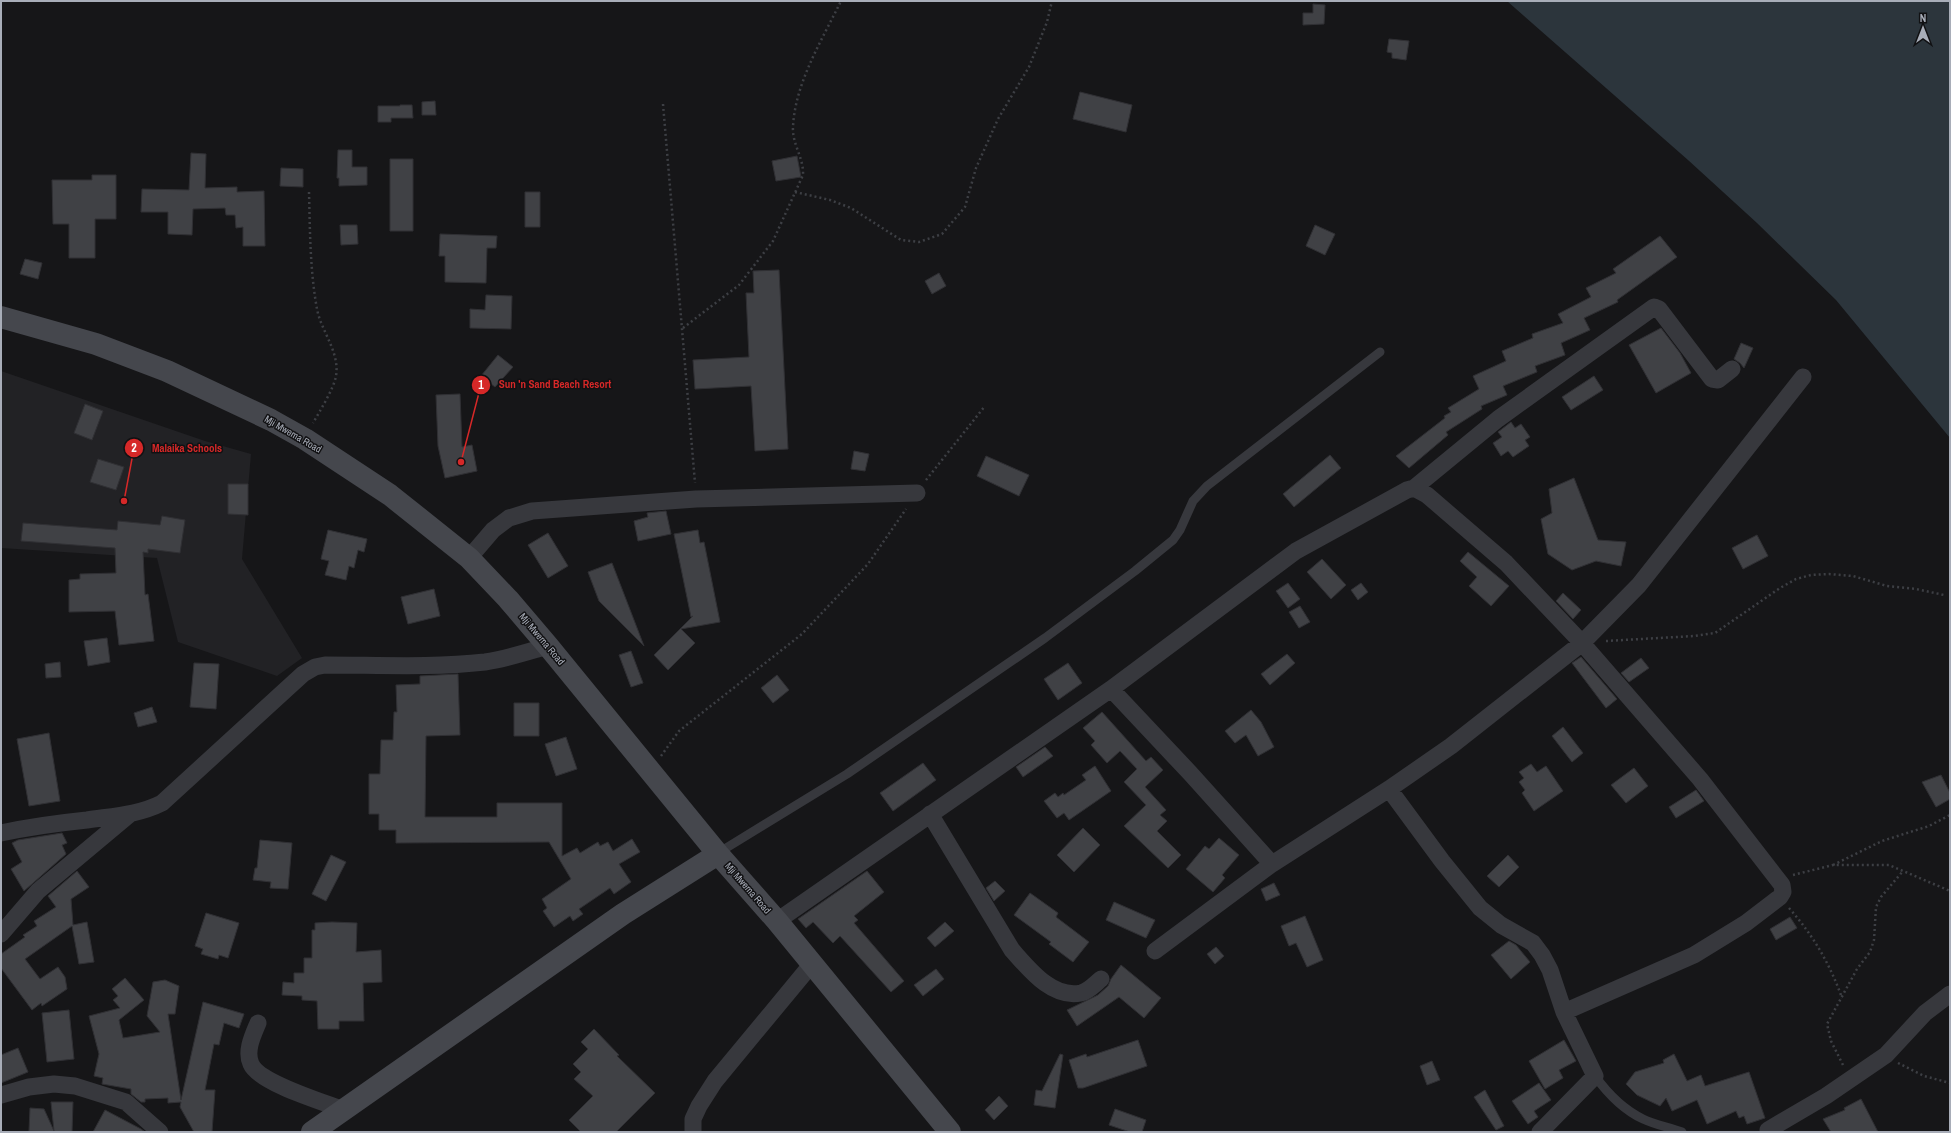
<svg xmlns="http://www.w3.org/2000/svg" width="1951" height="1133" viewBox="0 0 1951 1133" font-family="'Archivo Narrow',sans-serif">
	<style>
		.built { fill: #222225 }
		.water { fill: #2c353c }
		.building { fill: #404145; stroke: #303034 }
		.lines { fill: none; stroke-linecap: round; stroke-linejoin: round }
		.path { stroke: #3d3f44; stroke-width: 2.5; stroke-dasharray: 2 3; stroke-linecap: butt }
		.lane { stroke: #37383d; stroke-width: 9 }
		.street { stroke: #37383d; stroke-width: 17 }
		.secondary { stroke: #45474d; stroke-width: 22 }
		.labels { text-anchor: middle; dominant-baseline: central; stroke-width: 3; stroke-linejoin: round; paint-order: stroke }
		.street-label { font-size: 10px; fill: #a8adb8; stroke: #111113 }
		.leader { fill: none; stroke: #d62828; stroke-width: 1.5 }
		.callout-dot { fill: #d62828; stroke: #111113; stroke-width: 1.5 }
		.mark-label { font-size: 12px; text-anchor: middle; font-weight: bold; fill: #fff }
		.callout-label { font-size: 11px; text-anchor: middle; font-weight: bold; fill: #d62828; stroke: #111113; stroke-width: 3; stroke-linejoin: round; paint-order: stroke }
	</style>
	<rect width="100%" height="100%" fill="#161618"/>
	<path class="built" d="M1,371L205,441L251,454L242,559L302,658L277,676L178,642L157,558L1,548Z"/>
	<path class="water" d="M1507,1H1950V438L1836,300L1757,223L1688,160Z"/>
	<path class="building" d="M1313,4L1325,5L1324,24L1303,25V13H1313Z
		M1389,39L1409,41L1406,60L1392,58V53L1387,52Z
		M1080,92L1132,105L1126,132L1073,119Z
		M435,101L436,115H422V102Z
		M400,105H412L413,118H391V122H378V106H400Z
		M338,150H352V167H367V185L339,186V178H337Z
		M191,153L206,154L205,188L237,187V192L264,191L265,246H243V227L236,228L235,215H226L225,208L193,209L192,235L168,234V212H141L142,189L189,190Z
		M797,156L801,177L776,181L772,161Z
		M390,159H413V231H390Z
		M281,168L303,169V187L280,186Z
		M92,175H116V219H95V258H69V224H53L52,180H92Z
		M525,192H540V227H525Z
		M340,225H357L358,244L341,245Z
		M1315,225L1335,234L1325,255L1306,246Z
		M440,234L497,236L496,248H487L486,283L445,282V256H439Z
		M1660,236L1677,257L1617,300L1618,302L1584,318L1590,330L1561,343L1565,355L1535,366L1537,372L1503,386L1507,395L1481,406L1482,409L1446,432L1448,435L1409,468L1396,456L1445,418L1444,416L1451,412L1448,408L1479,389L1473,376L1506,361L1502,351L1533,338L1532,334L1563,323L1558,314L1591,297L1586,288L1616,273L1613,269Z
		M25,259L42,263L38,279L20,274Z
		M779,270L788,449L755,451L751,386L695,389L693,360L749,357L746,293H754L753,271Z
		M939,273L946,286L932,294L925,281Z
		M486,295L512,296L511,329L470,328V309L485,310Z
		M1661,328L1680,353L1691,373L1656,393L1629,345Z
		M1741,343L1753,348L1744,368L1740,363L1734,359Z
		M498,355L513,367L495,387L481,376Z
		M1594,376L1603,390L1571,410L1562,397Z
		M460,394L462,447L472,445L477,471L445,478L438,446L436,395Z
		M85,404L103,411L92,440L74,433Z
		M1511,422L1515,428L1521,424L1530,437L1525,440L1529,446L1513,457L1508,451L1501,456L1493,443L1502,437L1498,432Z
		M854,451L869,454L865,471L851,469Z
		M1330,455L1341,468L1294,507L1283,494Z
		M986,456L1029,475L1019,496L977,476Z
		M98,459L124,467L116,490L90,482Z
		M1574,478L1598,540L1626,542L1621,566L1596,561L1572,570L1548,554L1541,519L1552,513L1549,489Z
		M228,484H248V515L228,514Z
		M666,511L671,534L638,541L634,521L648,517L647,513Z
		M162,516L185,520L180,553L148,549V553L143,552L145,595L148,594L154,641L119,645L115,611L69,612V580L80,579V574L116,573L115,548L21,541L23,523L117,530L118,521L160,525Z
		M328,530L367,539L364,552L358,550L354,568L349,566L346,580L325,575L329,561L321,559Z
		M698,530L700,543L704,542L720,622L681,629L695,643L668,670L654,655L693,616L691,617L674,534Z
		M548,533L568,566L548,578L528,545Z
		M1757,535L1768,556L1743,569L1732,548Z
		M1468,552L1509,586L1491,606L1469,586L1477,577L1460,561Z
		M1322,559L1346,585L1331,599L1307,572Z
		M612,563L644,646L599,601L588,572Z
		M1288,583L1300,599L1288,608L1276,591Z
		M1361,583L1368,592L1358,600L1351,590Z
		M434,589L440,616L408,624L401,597Z
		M1563,593L1581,610L1573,619L1556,601Z
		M1300,606L1310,622L1299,628L1289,612Z
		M107,638L110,662L88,666L84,641Z
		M631,651L643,683L631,687L619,655Z
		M1287,654L1295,663L1270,685L1261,674Z
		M1581,657L1617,699L1606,708L1572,663Z
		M1641,658L1649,668L1629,682L1621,673Z
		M60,662L61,677L46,678L45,664Z
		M194,663L219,664L216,709L190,707Z
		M1068,663L1082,683L1058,700L1044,679Z
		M458,674L460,735L426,736L425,817H497V803H562V856L577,848L580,853L598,842L600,846L608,842L613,851L632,839L640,852L619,864L631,882L614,894L610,888L579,909L583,914L573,921L570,916L554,927L543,911L547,908L542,899L571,879L549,842L396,843V830H379V814H369V774H380L381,740H393L394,712H397L396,685L420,684V676Z
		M777,675L789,690L773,703L761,688Z
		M514,703H539V736H514Z
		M152,707L157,722L138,727L134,713Z
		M1251,710L1261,722L1274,747L1258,756L1246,735L1235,743L1225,731Z
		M1102,712L1146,761L1151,757L1163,770L1145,787L1166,810L1160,815L1167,821L1157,831L1181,855L1168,868L1124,826L1146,805L1124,782L1137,769L1120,751L1107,763L1091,745L1095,741L1083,728Z
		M1563,727L1583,753L1572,762L1552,736Z
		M49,733L60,801L29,806L17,739Z
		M566,737L577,769L556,776L545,744Z
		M1045,747L1053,756L1023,777L1016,767Z
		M923,763L936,780L893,811L880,793Z
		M1531,764L1537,772L1546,766L1563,791L1534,811L1522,793L1525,790L1519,782L1524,778L1519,772Z
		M1095,766L1111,791L1069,820L1064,813L1057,818L1044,801L1055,793L1058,797L1063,793L1064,795L1086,780L1082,775Z
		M1634,768L1648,786L1626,803L1611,785Z
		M1941,775L1950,793V799L1936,807L1922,782Z
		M1696,790L1704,801L1676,818L1669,807Z
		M1083,828L1100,845L1074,872L1057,855Z
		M62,833L67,843L62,845L66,854L24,891L11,869L22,862L12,843L18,840Z
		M1219,838L1239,855L1222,875L1225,878L1213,892L1186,869L1205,846L1209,849Z
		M260,840L292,843L288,889L270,888L271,882L253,880L255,868H257Z
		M331,855L346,862L326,901L312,894Z
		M1508,855L1519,867L1499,887L1487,876Z
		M77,871L89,887L71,899L73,925L87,922L94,962L79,964L72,926L25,959L40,979L58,967L65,977L67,989L42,1006L41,1003L32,1010L1,968V954L25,937L23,935L37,926L34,921L56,907L48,896Z
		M867,871L884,892L854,916L858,920L854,923L904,981L891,992L840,936L833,943L813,922L806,928L798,919Z
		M995,881L1005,891L994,901L986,888Z
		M1274,883L1280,895L1266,901L1261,889Z
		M1030,893L1058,913L1056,917L1089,942L1073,962L1049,944L1051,942L1014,915Z
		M1114,902L1155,920L1146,938L1106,920Z
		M206,913L239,923L228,958L219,955L218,959L201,954L203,949L195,946Z
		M1305,916L1323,960L1307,967L1296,943L1289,946L1281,926Z
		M1790,917L1797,928L1776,940L1770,929Z
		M332,922L357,923L356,952L381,950L382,982L363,983L364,1021H339V1029H318L317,1001L302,1000V996L282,995L283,982L294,983V973H304V958H312V930H315V923Z
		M945,922L954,931L935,947L927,938Z
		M1509,941L1516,945L1530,962L1511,979L1491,955Z
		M1216,947L1224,956L1215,964L1207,954Z
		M1121,965L1161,998L1144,1018L1119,997L1077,1026L1067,1010L1098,995L1108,986L1111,979Z
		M936,969L944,979L923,996L914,985Z
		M125,978L144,1000L119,1020L123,1038L160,1032L147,1016L153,982L165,980L179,986L175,1014H168L181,1100L203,1002L244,1014L239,1028L224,1023L219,1045L214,1044L205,1090H215L212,1132H194L180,1107L181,1102L168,1103V1098L145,1099V1102H141L131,1094V1089L102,1084L103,1078L94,1076L99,1054L89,1016L120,1008L113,1000L118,996L112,989Z
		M69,1010L74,1059L47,1062L42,1013Z
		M594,1029L619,1055L617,1056L655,1093L616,1132H581L569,1120L593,1096L574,1079L581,1072L573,1064L588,1049L581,1042Z
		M1138,1040L1147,1066L1083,1088H1078L1069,1060L1086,1054L1087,1057Z
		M1564,1040L1576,1061L1559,1070L1563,1078L1545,1089L1529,1061Z
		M18,1048L28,1072L1,1083V1055Z
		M1060,1054L1063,1055L1055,1108L1034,1105L1036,1090L1042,1091Z
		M1674,1054L1687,1081L1701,1075L1705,1086L1749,1072L1765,1118L1747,1124L1744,1116L1739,1118L1736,1111L1707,1124L1697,1100L1672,1111L1666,1098L1660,1106L1637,1095L1626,1084L1635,1072L1664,1063L1663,1060Z
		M1432,1061L1440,1080L1427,1085L1420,1066Z
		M1539,1083L1551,1100L1534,1111L1538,1117L1528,1124L1512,1101Z
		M1485,1090L1504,1126L1496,1130L1474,1097Z
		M999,1096L1008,1106L994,1120L985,1110Z
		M1861,1099L1878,1132H1831L1823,1119L1845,1110L1844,1108Z
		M51,1102H73L72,1132L29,1131L30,1108L44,1109L54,1131Z
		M1115,1109L1146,1120L1142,1132H1130L1109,1125Z
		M105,1110L141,1129L145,1132H93Z"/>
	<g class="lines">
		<path class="path" d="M663,104L695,483
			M309,192C310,231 310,271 317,309C321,331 340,352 336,376C334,388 320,411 313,423
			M795,192L830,200L851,208L901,240L919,242L942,234L965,207L976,168L998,119L1029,67L1047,22L1052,1
			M683,328L739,285L773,241L803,175C804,158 792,144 793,127C795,83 822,40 841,1
			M926,480L985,406
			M1606,641L1694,636L1715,633L1780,588L1796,579L1811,575L1829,574L1853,576L1887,586L1916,589L1944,595
			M661,756L679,731L802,634L868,564L906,509
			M1833,865L1882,841L1929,826L1950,815
			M1793,875L1833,865H1889L1950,891
			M1789,908C1813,935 1830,964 1842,998
			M1898,1063L1924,1076L1950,1083
			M1843,1065L1831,1041L1827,1024L1857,969L1870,952L1874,940L1876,907L1881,897L1903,871"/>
		<path class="lane" d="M718,853L847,774L1045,638L1135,571L1173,540L1180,530L1193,501L1207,486L1380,352
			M1595,1076C1608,1094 1622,1109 1643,1119C1655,1125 1669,1127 1682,1132"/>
		<path class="street" d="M1414,488L1498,419L1654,307L1659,309L1712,379L1718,380L1732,369
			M469,558L493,530L509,518L532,511L696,499L917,493
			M1111,689L1190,773L1272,864
			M1389,789L1442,861L1480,908L1501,925L1533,943L1542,955L1550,970L1564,1012L1595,1076L1540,1132
			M930,814L1012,950C1029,969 1052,999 1081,993C1089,991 1095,984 1101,979
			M1,833C29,827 58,823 87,820C113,816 138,815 162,803L303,674L315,667L325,665C378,665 432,668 485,662C506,659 527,652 548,646
			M777,921L1111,689L1296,551L1407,490L1414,488L1427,495L1506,563L1582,643L1700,779L1782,885L1783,892L1780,897L1746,923L1694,955L1564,1012
			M1,934L38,891L130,814
			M1155,951L1272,864L1389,789L1451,746L1582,643L1639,585L1803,377
			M258,1023C253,1035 245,1051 251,1064C259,1083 323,1102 344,1110
			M1,1095L29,1087L54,1084L75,1086L126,1102L160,1132
			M693,1132V1119L699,1106L715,1081L811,965
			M1769,1132L1768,1130L1826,1096L1886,1055L1925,1013L1950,994"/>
		<path class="secondary" d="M1,317L96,344L167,371L271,420L305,439L390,495L469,558L508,599L548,646L718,854L777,921L950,1132
			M312,1132L623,914L718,854"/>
	</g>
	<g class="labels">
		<g class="street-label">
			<text transform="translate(293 434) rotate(30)">Mji Mwema Road</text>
			<text transform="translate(542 639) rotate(50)">Mji Mwema Road</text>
			<text transform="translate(748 888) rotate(49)">Mji Mwema Road</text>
		</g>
	</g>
	<path class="leader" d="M461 462L481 385M124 501L134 448"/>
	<g class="callout-dot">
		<circle cx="461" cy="462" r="4"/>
		<circle cx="124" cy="501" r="4"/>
		<circle cx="481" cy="385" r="10"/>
		<circle cx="134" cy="448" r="10"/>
	</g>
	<g class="mark-label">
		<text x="481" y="389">1</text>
		<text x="134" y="452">2</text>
	</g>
	<g class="callout-label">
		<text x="555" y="388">Sun 'n Sand Beach Resort</text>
		<text x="187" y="452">Malaika Schools</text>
	</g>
	<rect width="1951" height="1133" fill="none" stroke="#a8adb8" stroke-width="4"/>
	<g transform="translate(1923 28)" stroke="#111113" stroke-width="3" paint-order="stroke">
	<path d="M0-3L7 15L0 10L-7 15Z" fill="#a8adb8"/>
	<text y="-6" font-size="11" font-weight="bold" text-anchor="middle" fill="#a8adb8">N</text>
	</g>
</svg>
